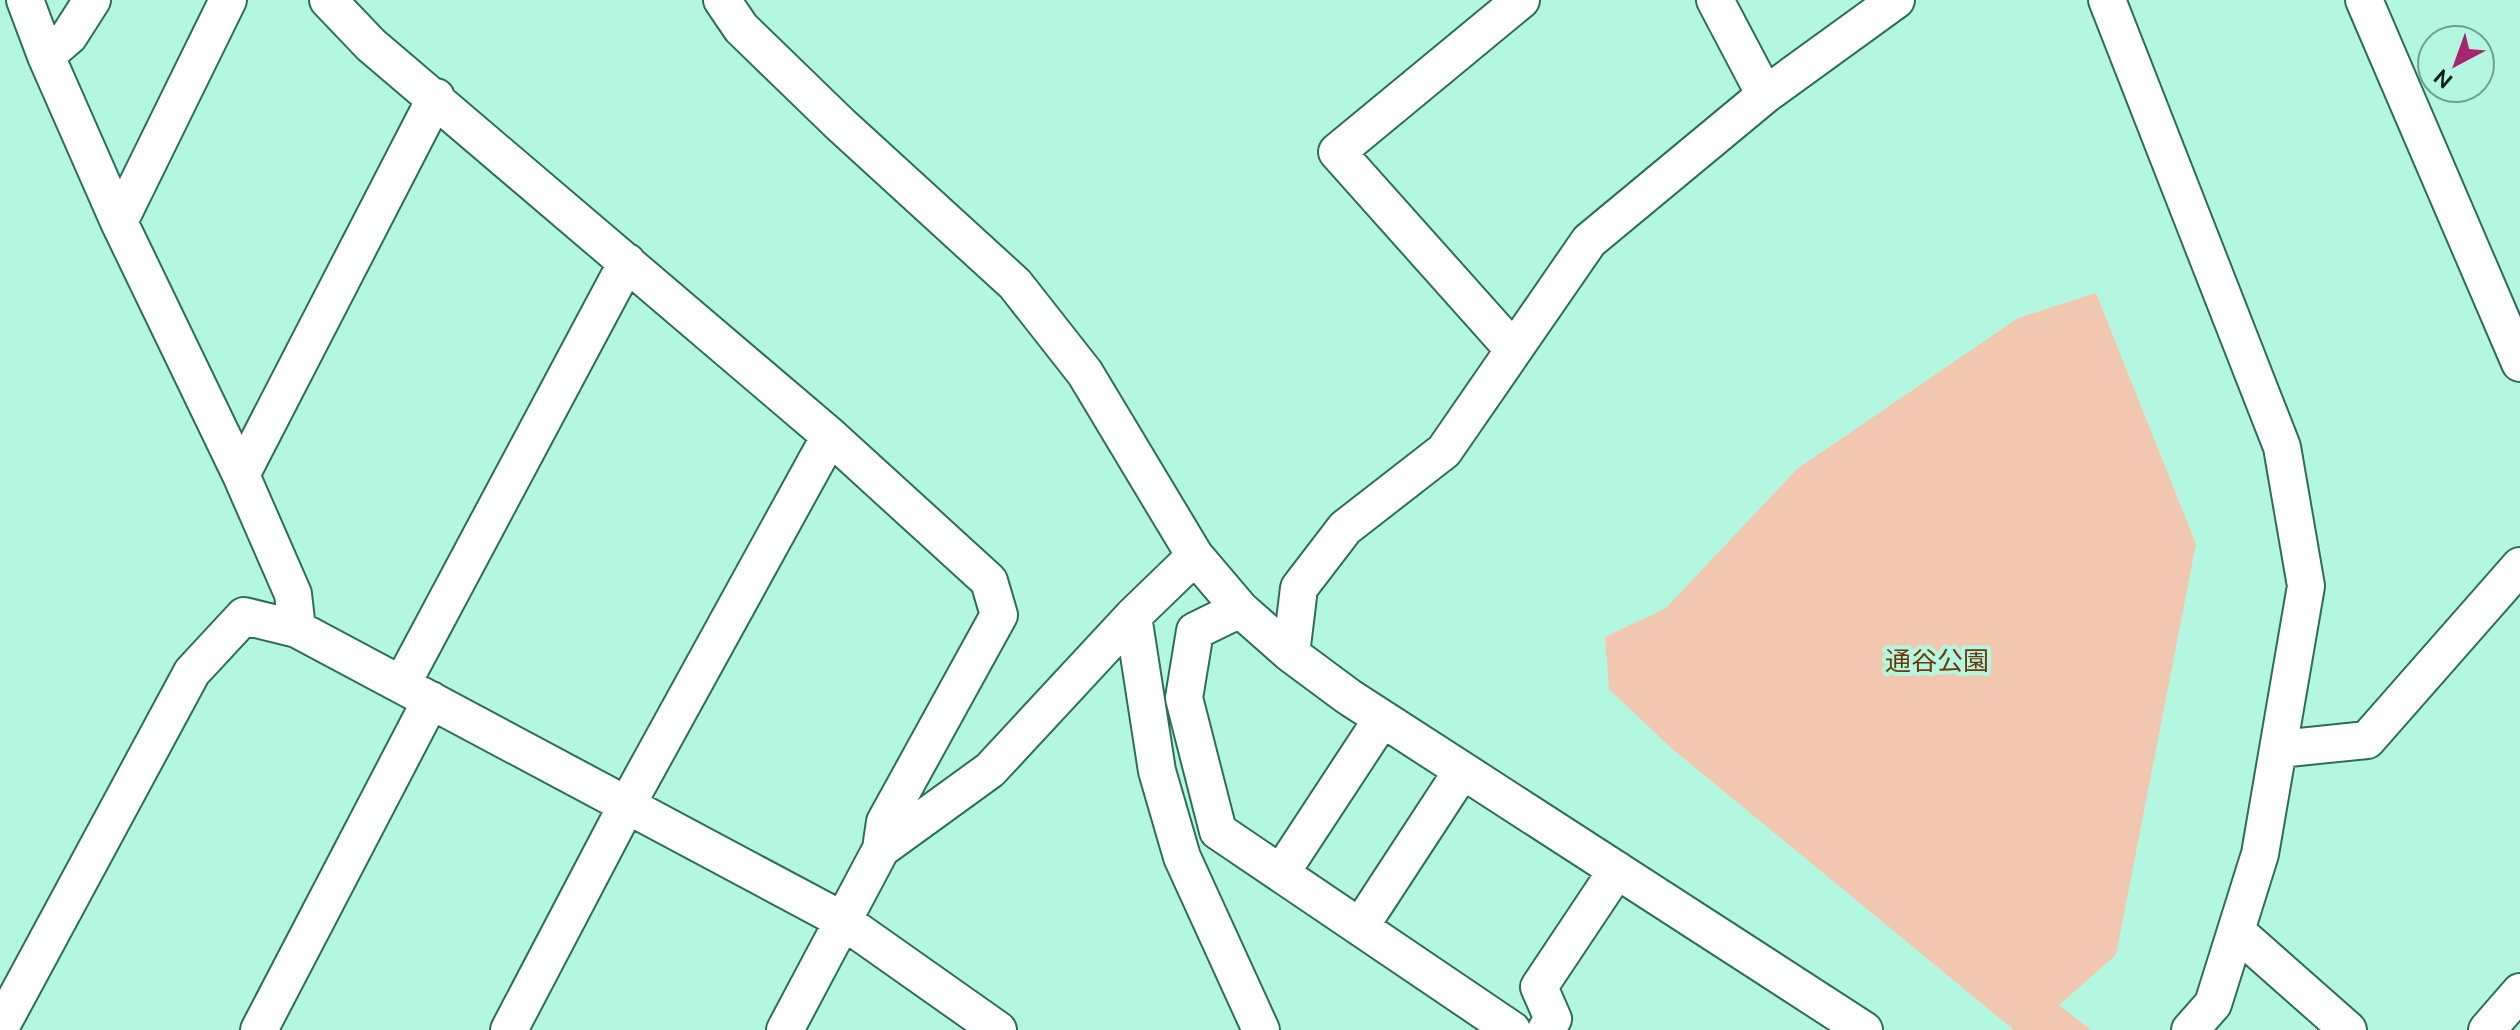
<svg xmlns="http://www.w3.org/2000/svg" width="2520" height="1030" viewBox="0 0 2520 1030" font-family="Ubuntu,'Noto Sans JP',sans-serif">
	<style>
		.green { fill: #f2c7af }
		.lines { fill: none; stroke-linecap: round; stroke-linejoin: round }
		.minor-casing { stroke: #2c6e5a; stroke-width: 40 }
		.minor { stroke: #fff; stroke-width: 36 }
		.labels { text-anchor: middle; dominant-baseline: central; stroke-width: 8; stroke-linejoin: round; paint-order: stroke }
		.park-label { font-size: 26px; fill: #713509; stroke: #b4f7e0 }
	</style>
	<rect width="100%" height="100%" fill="#b4f7e0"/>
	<path class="green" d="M2096,293L2196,544L2116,955L2059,1005L2091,1030H2014L1670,747L1609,689L1605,637L1666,608L1797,469L2018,318Z"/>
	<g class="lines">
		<defs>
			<path id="minor" d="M25,0L46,56L119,222L241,475L293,594L297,629L842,920L998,1030
				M328,0L371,45L830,436L989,581L999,615L885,822L881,849L785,1030
				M722,0L741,28L840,124L1015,284L1085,373L1195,556L1240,609L1291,654L1349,697L1864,1030
				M1715,0L1765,95
				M2107,0L2282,447L2306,586L2260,854L2213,1004L2190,1030
				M2364,0L2520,363
				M46,56L69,36L92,0
				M119,222L228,0
				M1512,348L1337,152L1521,0
				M241,475L436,97
				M1240,609L1195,631L1184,698L1218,831L1512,1030
				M1133,616L1157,771L1182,857L1261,1030
				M1291,654L1299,588L1345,528L1444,451L1589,241L1765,95L1896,0
				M402,684L627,262
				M2279,749L2367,740L2520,566
				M881,849L990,770L1133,616L1195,556
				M1281,873L1382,719
				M1360,927L1462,771
				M2236,931L2348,1030
				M0,1028L192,672L244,616L297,629
				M259,1030L431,700
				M509,1030L628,803L830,436
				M1546,1030L1553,1019L1539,987L1617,870
				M2487,1030L2520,992"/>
		</defs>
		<use href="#minor" class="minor-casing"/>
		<use href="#minor" class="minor"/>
	</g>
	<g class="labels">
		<g class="park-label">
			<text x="1937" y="660">通谷公園</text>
		</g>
	</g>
	<g transform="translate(2456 64) rotate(221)"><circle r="38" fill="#b4f7e0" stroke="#6ea190" stroke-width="2"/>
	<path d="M0-6L14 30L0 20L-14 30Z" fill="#a82570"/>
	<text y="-12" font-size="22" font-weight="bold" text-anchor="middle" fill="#041f17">N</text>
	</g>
</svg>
